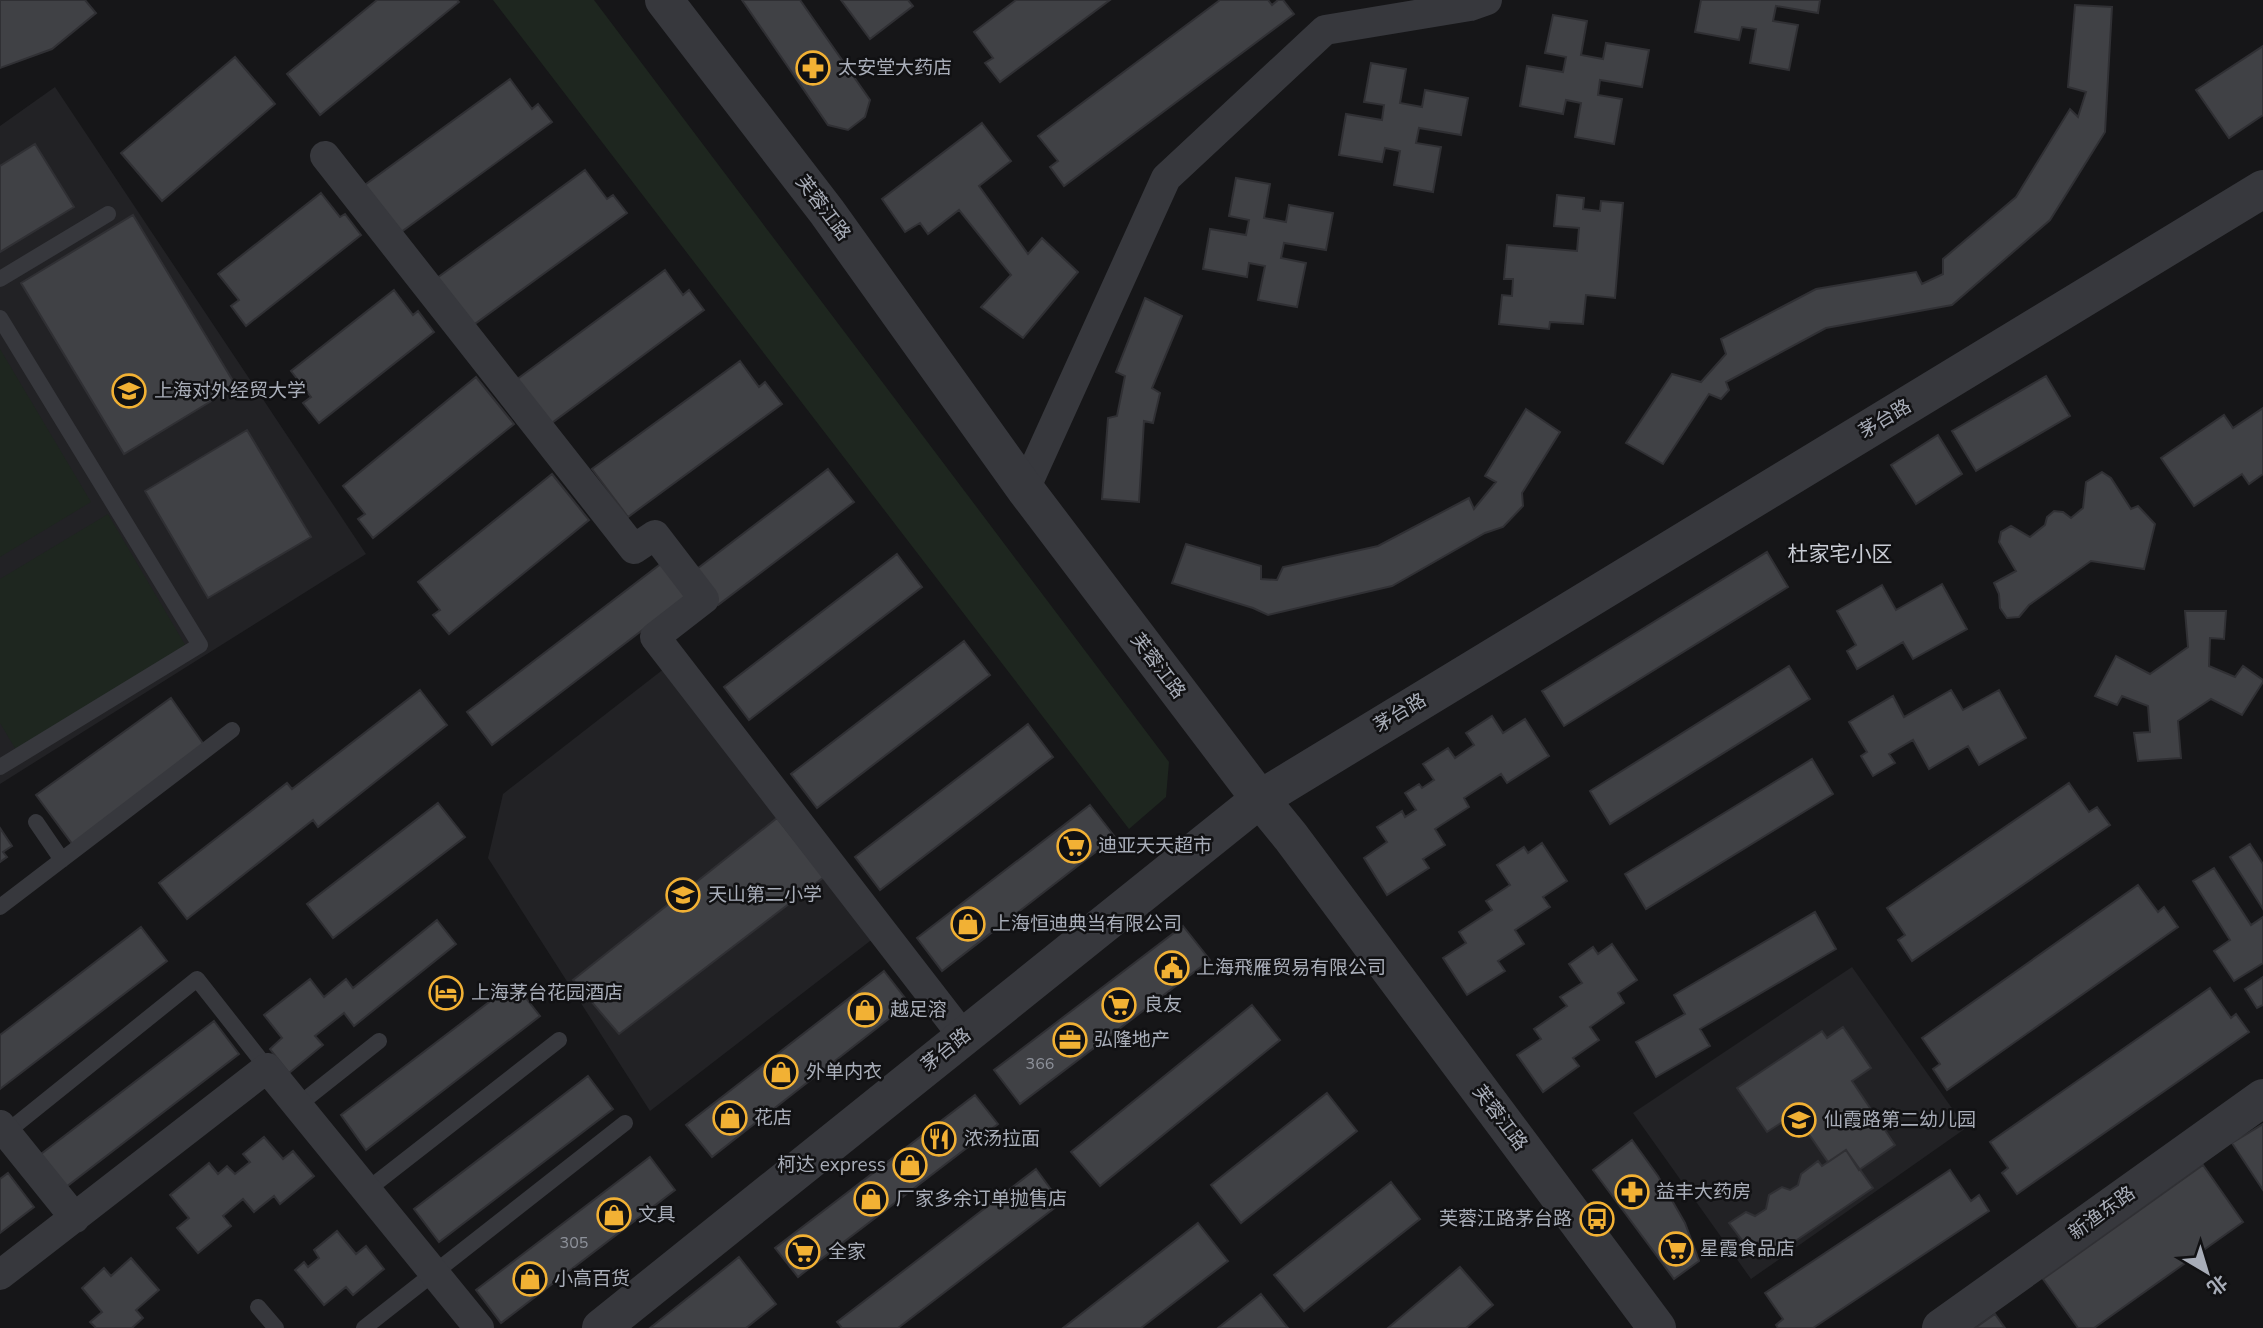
<svg xmlns="http://www.w3.org/2000/svg" width="2263" height="1328" viewBox="0 0 2263 1328" font-family="'Nunito Sans','Noto Sans SC',sans-serif">
	<style>
		.built { fill: #222225 }
		.green { fill: #1e261f }
		.building { fill: #404145; stroke: #303034; stroke-width: 2 }
		.lines { fill: none; stroke-linecap: round; stroke-linejoin: round }
		.service { stroke: #37383d; stroke-width: 16 }
		.minor { stroke: #37383d; stroke-width: 30 }
		.tertiary { stroke: #37383d; stroke-width: 38 }
		.labels { text-anchor: middle; dominant-baseline: central; stroke-width: 5; stroke-linejoin: round; paint-order: stroke }
		.number-label { font-size: 16px; fill: #8e929b }
		.poi-label { font-size: 19px; fill: #a8adb8; stroke: #111113; text-anchor: start }
		.street-label { font-size: 19px; fill: #a8adb8; stroke: #111113 }
		.neighbourhood-label { font-size: 21px; fill: #c9ccd4; stroke: #111113 }
	</style>
	<rect width="100%" height="100%" fill="#161618"/>
	<path class="built" d="M55,87L366,554L0,784V126Z
		M674,661L883,931L650,1111L488,858L503,794Z
		M1852,967L1966,1128L1751,1279L1633,1113Z"/>
	<path class="green" d="M493,0H594L1169,762L1166,797L1129,829Z
		M0,349L91,502L0,557Z
		M108,514L187,648L16,750L0,723V579Z"/>
	<path class="building" d="M0,0H85L96,13L52,49L0,68Z
		M377,0H457L459,2L320,115L287,74Z
		M742,0H800L870,100L865,117L848,130L828,125Z
		M841,0H908L913,6L870,39Z
		M1016,0H1110L1000,82L985,63L993,58L974,32Z
		M1220,0H1268L1272,5L1278,0H1283L1294,14L1064,186L1050,167L1058,161L1038,136Z
		M1701,0H1820L1818,13L1776,6L1773,21L1798,25L1789,70L1750,63L1756,29L1742,27L1739,40L1695,32Z
		M2075,5L2112,7L2105,132L2050,220L1952,305L1826,328L1726,382L1729,390L1721,399L1709,394L1663,464L1626,443L1672,374L1701,382L1726,354L1721,339L1816,289L1916,272L1922,284L1943,274V259L2016,197L2070,109L2078,117L2086,92L2068,87Z
		M1553,15L1587,21L1581,55L1603,59L1606,43L1649,50L1642,87L1600,80L1598,95L1622,99L1614,144L1575,137L1581,103L1566,100L1563,114L1520,106L1527,66L1563,72L1566,57L1545,53Z
		M2263,46V115L2229,138L2196,90Z
		M235,57L275,104L162,201L121,153Z
		M1371,63L1406,69L1400,103L1422,107L1425,90L1468,98L1461,135L1419,128L1416,143L1441,147L1433,192L1394,185L1400,151L1385,148L1382,162L1339,155L1346,114L1382,120L1384,105L1364,102Z
		M510,79L532,109L538,104L552,122L397,235L362,187Z
		M982,123L1011,161L979,186L1028,254L1042,238L1078,272L1023,338L981,307L1011,275L959,210L928,234L920,223L905,232L882,199Z
		M35,144L74,207L0,252V166Z
		M585,170L607,199L613,195L627,213L472,326L437,278Z
		M1236,178L1270,184L1264,218L1286,222L1289,205L1333,213L1326,250L1284,243L1281,258L1306,263L1297,307L1258,300L1265,266L1249,263L1247,277L1203,269L1210,229L1246,235L1249,220L1229,216Z
		M321,193L340,217L345,214L361,235L246,326L231,306L239,300L218,274Z
		M1557,195L1584,198L1583,209L1600,211L1601,201L1623,203L1615,298L1586,295L1583,324L1550,322L1549,329L1499,324L1502,295L1512,296L1513,279H1504L1507,245L1577,251L1579,228L1554,226Z
		M133,215L236,386L124,454L21,283Z
		M665,270L683,295L689,290L704,310L549,425L516,380Z
		M394,290L413,315L418,311L434,332L319,423L303,403L311,397L291,371Z
		M1145,298L1182,316L1152,388L1160,393L1153,423L1144,421L1139,502L1102,499L1108,418L1117,416L1125,376L1116,372Z
		M740,361L759,387L765,382L782,404L628,517L592,469Z
		M2046,376L2070,416L1976,471L1952,431Z
		M476,377L514,424L373,538L358,519L365,514L343,486Z
		M2263,408V474L2249,484L2242,474L2194,506L2161,458L2224,415L2233,428Z
		M1526,409L1560,432L1522,493L1523,506L1503,527L1485,533L1392,586L1268,615L1253,608L1172,583L1186,544L1261,566V579L1277,580L1283,567L1378,546L1469,498L1474,509L1496,482L1485,476Z
		M247,430L311,537L208,598L145,491Z
		M1938,435L1962,474L1916,504L1891,465Z
		M828,469L854,502L718,605L693,572Z
		M2102,472L2111,478L2131,509L2138,506L2155,524L2144,569L2091,561L2029,605L2019,617L2007,618L2000,608L1999,594L1994,583L2016,571L1999,542L2001,532L2011,526L2030,537L2045,525L2047,517L2054,511L2063,512L2071,518L2083,508L2086,482Z
		M552,474L589,520L449,634L433,615L440,610L418,582Z
		M1767,552L1788,587L1564,726L1542,691Z
		M897,554L922,587L749,720L724,687Z
		M662,563L687,596L492,745L467,712Z
		M1942,584L1967,629L1913,659L1903,642L1857,669L1847,651L1856,645L1837,611L1882,585L1896,610Z
		M2185,611H2226L2224,639L2210,638L2209,666L2235,677L2243,666L2263,680V682L2242,715L2211,699L2178,721L2181,758L2138,761L2134,733L2150,732L2148,706L2122,696L2117,705L2095,696L2116,656L2150,674L2188,647Z
		M964,641L990,675L817,808L791,774Z
		M1789,666L1810,699L1610,824L1590,791Z
		M420,690L447,725L318,827L313,820L187,919L159,883L287,783L292,789Z
		M1951,690L1963,710L1999,690L2026,738L1979,765L1968,746L1929,769L1913,740L1889,754L1895,763L1873,776L1861,756L1867,752L1849,722L1893,696L1904,717Z
		M171,698L207,749L73,845L36,795Z
		M1492,716L1503,733L1525,719L1549,756L1507,783L1501,774L1464,798L1469,807L1435,829L1445,845L1423,859L1429,868L1387,895L1364,858L1387,842L1377,827L1402,811L1405,817L1416,810L1405,793L1419,784L1422,788L1434,780L1423,764L1448,748L1455,758L1474,745L1466,733Z
		M1028,724L1053,757L880,890L855,857Z
		M1812,759L1833,794L1646,909L1625,874Z
		M2069,783L2089,812L2097,807L2110,825L1912,961L1898,940L1905,935L1887,908Z
		M438,803L465,837L333,938L307,904Z
		M1090,805L1115,837L942,971L917,938Z
		M777,818L824,877L619,1034L573,980Z
		M0,828L12,846L3,852L7,857L0,862Z
		M1542,843L1567,881L1543,897L1550,907L1515,930L1524,944L1498,961L1505,971L1467,995L1443,958L1466,943L1459,932L1492,910L1486,901L1510,885L1497,865L1524,847L1528,853Z
		M2250,844L2263,864V909L2230,857Z
		M2214,868L2251,925L2263,917V963L2234,981L2214,951L2230,940L2193,881Z
		M2138,885L2158,912L2164,907L2178,927L1947,1090L1933,1069L1940,1064L1922,1038Z
		M1815,912L1836,949L1700,1029L1710,1046L1656,1077L1636,1042L1685,1014L1674,995Z
		M437,920L456,944L354,1026L344,1013L315,1036L323,1045L289,1073L270,1049L282,1038L264,1015L310,979L324,997L346,979L353,988Z
		M1183,926L1210,960L1020,1104L994,1070Z
		M141,927L167,961L0,1089V1035Z
		M1612,944L1637,980L1618,993L1624,1003L1590,1027L1599,1040L1573,1058L1579,1066L1543,1092L1517,1055L1541,1039L1534,1029L1567,1006L1560,997L1582,983L1569,964L1593,947L1598,954Z
		M884,971L909,1003L712,1157L686,1125Z
		M2263,977V1005L2257,1008L2245,989Z
		M514,983L540,1016L366,1150L341,1115Z
		M2210,988L2231,1018L2236,1014L2249,1032L2017,1194L2002,1173L2008,1168L1990,1142Z
		M1252,1005L1280,1040L1100,1186L1071,1152Z
		M214,1021L239,1054L66,1187L41,1154Z
		M1843,1027L1871,1068L1852,1081L1895,1145L1859,1170L1846,1150L1828,1162L1795,1114L1767,1132L1737,1088L1822,1031L1827,1038Z
		M588,1076L613,1109L439,1242L414,1209Z
		M1327,1093L1357,1131L1241,1223L1211,1185Z
		M975,1095L998,1124L798,1277L775,1248Z
		M2263,1124V1190L2232,1143Z
		M264,1137L283,1159L293,1151L314,1176L280,1204L274,1196L254,1212L243,1199L223,1216L231,1226L198,1253L177,1228L189,1218L170,1195L209,1163L218,1174L227,1166L235,1174L250,1162L243,1154Z
		M1632,1140L1658,1176L1685,1223L1699,1261L1674,1279L1593,1170Z
		M1846,1150L1873,1188L1772,1257L1761,1240L1748,1248L1729,1223L1746,1212L1755,1216L1766,1209L1769,1195L1782,1187L1790,1190L1798,1185L1801,1174L1818,1161L1822,1166Z
		M650,1157L675,1190L501,1323L476,1290Z
		M2203,1165L2243,1222L2094,1328H2078L2043,1279Z
		M1036,1169L1061,1203L898,1328H842L837,1322Z
		M1950,1170L1971,1201L1979,1195L1989,1211L1813,1328H1778L1776,1325L1783,1319L1765,1293Z
		M8,1173L34,1207L0,1233V1179Z
		M1391,1182L1420,1219L1304,1311L1274,1275Z
		M1198,1223L1228,1261L1141,1328H1063Z
		M337,1231L356,1254L366,1246L384,1269L353,1295L346,1287L324,1305L295,1270L304,1262L308,1267L319,1258L314,1250Z
		M739,1257L776,1304L746,1328H650Z
		M131,1258L159,1290L136,1310L143,1318L132,1328H96L90,1322L102,1312L82,1288L104,1268L111,1276Z
		M1460,1267L1493,1305L1466,1328H1388Z
		M1261,1294L1288,1328H1218Z
		M1995,1314L2005,1328H1975Z"/>
	<g class="lines">
		<path class="service" d="M0,279L108,214
			M0,318L200,645L0,767
			M36,822L62,860
			M0,907L232,730
			M297,1106L379,1041
			M3,1135L197,979L267,1068
			M367,1190L559,1040
			M258,1307L276,1328
			M364,1328L625,1123"/>
		<path class="minor" d="M325,156L634,549L655,535L704,599L655,637L963,1036
			M1025,489L1166,178L1325,30L1470,6L1487,0
			M0,1125L75,1218
			M0,1275L267,1068L479,1328"/>
		<path class="tertiary" d="M664,0L827,212L1025,489L1260,799L1291,837L1657,1328
			M601,1328L1260,799L2263,189
			M1941,1328L2263,1098"/>
	</g>
	<defs>
		<symbol id="pharmacy-ring" viewBox="-11 -11 22 22"><circle r="9.5" fill="#111113" stroke="#f2b134" stroke-width="1.5"/><path d="M-2-6h4v4h4v4h-4v4h-4v-4h-4v-4h4Z" fill="#f2b134"/></symbol>
		<symbol id="school-ring" viewBox="-11 -11 22 22"><circle r="9.5" fill="#111113" stroke="#f2b134" stroke-width="1.5"/><path d="M0-5L7-2L0 1L-7-2ZM-4 1L0 2.5L4 1V4Q0 6-4 4Z" fill="#f2b134"/></symbol>
		<symbol id="supermarket-ring" viewBox="-11 -11 22 22"><circle r="9.5" fill="#111113" stroke="#f2b134" stroke-width="1.5"/><path d="M-6-5.5h2.5l.6 2H6L4.5 2H-2.5L-4.4-4H-6ZM-1.5 3.2a1.3 1.3 0 1 0 .1 0ZM3 3.2a1.3 1.3 0 1 0 .1 0Z" fill="#f2b134"/></symbol>
		<symbol id="shop-ring" viewBox="-11 -11 22 22"><circle r="9.5" fill="#111113" stroke="#f2b134" stroke-width="1.5"/><path d="M-5-2.5h2.3a2.7 3.5 0 0 1 5.4 0H5L5.5 6h-11ZM-1.5-2.5h3a1.5 2.3 0 0 0-3 0Z" fill="#f2b134"/></symbol>
		<symbol id="civic-ring" viewBox="-11 -11 22 22"><circle r="9.5" fill="#111113" stroke="#f2b134" stroke-width="1.5"/><path d="M-.6-6.5H3V-4.5H.6V-3L4-1V1h2V6H-6V1h2V-1L-.6-3ZM-1.2 2.5V6h2.4V2.5Z" fill="#f2b134"/></symbol>
		<symbol id="hotel-ring" viewBox="-11 -11 22 22"><circle r="9.5" fill="#111113" stroke="#f2b134" stroke-width="1.5"/><path d="M-6-4.5h1.5V1H6V5H4.5V3h-9V5H-6ZM-4 0a1.8 1.8 0 1 1 3.6 0ZM.5 0V-2.5h3Q6-2.5 6 0Z" fill="#f2b134"/></symbol>
		<symbol id="office-ring" viewBox="-11 -11 22 22"><circle r="9.5" fill="#111113" stroke="#f2b134" stroke-width="1.5"/><path d="M-6-3h4V-5.5h4V-3h4V5H-6ZM-1-4.5V-3h2v-1.5ZM-6 0V1H6V0Z" fill="#f2b134"/></symbol>
		<symbol id="restaurant-ring" viewBox="-11 -11 22 22"><circle r="9.5" fill="#111113" stroke="#f2b134" stroke-width="1.5"/><path d="M-5-6h1v4h1v-4h1v4h1v-4h1v5L-1.5 .5V6h-2V.5L-5-1ZM5-6V6H3V1.5H1.5Q1.5-4 5-6Z" fill="#f2b134"/></symbol>
		<symbol id="bus-ring" viewBox="-11 -11 22 22"><circle r="9.5" fill="#111113" stroke="#f2b134" stroke-width="1.5"/><path d="M-5-6H5V4H4V6H2V4H-2V6H-4V4H-5ZM-3.5-4V0h7V-4ZM-3.5 1.2v1.5H-2V1.2ZM2 1.2v1.5H3.5V1.2Z" fill="#f2b134"/></symbol>
	</defs>
	<g fill-rule="evenodd">
		<use href="#pharmacy-ring" x="794" y="49" width="38" height="38"/>
		<use href="#school-ring" x="110" y="372" width="38" height="38"/>
		<use href="#supermarket-ring" x="1055" y="827" width="38" height="38"/>
		<use href="#school-ring" x="664" y="876" width="38" height="38"/>
		<use href="#shop-ring" x="949" y="905" width="38" height="38"/>
		<use href="#civic-ring" x="1153" y="949" width="38" height="38"/>
		<use href="#hotel-ring" x="427" y="974" width="38" height="38"/>
		<use href="#supermarket-ring" x="1100" y="986" width="38" height="38"/>
		<use href="#shop-ring" x="846" y="991" width="38" height="38"/>
		<use href="#office-ring" x="1051" y="1021" width="38" height="38"/>
		<use href="#shop-ring" x="762" y="1053" width="38" height="38"/>
		<use href="#shop-ring" x="711" y="1099" width="38" height="38"/>
		<use href="#school-ring" x="1780" y="1101" width="38" height="38"/>
		<use href="#restaurant-ring" x="920" y="1120" width="38" height="38"/>
		<use href="#shop-ring" x="891" y="1146" width="38" height="38"/>
		<use href="#pharmacy-ring" x="1613" y="1173" width="38" height="38"/>
		<use href="#shop-ring" x="852" y="1180" width="38" height="38"/>
		<use href="#shop-ring" x="595" y="1196" width="38" height="38"/>
		<use href="#bus-ring" x="1578" y="1200" width="38" height="38"/>
		<use href="#supermarket-ring" x="1657" y="1230" width="38" height="38"/>
		<use href="#supermarket-ring" x="784" y="1233" width="38" height="38"/>
		<use href="#shop-ring" x="511" y="1260" width="38" height="38"/>
	</g>
	<g class="labels">
		<g class="number-label">
			<text x="1040" y="1064">366</text>
			<text x="574" y="1243">305</text>
		</g>
		<g class="poi-label">
			<text x="838" y="68">太安堂大药店</text>
			<text x="154" y="391">上海对外经贸大学</text>
			<text x="1098" y="846">迪亚天天超市</text>
			<text x="708" y="895">天山第二小学</text>
			<text x="992" y="924">上海恒迪典当有限公司</text>
			<text x="1196" y="968">上海飛雁贸易有限公司</text>
			<text x="471" y="993">上海茅台花园酒店</text>
			<text x="1144" y="1005">良友</text>
			<text x="890" y="1010">越足溶</text>
			<text x="1094" y="1040">弘隆地产</text>
			<text x="806" y="1072">外单内衣</text>
			<text x="754" y="1118">花店</text>
			<text x="1824" y="1120">仙霞路第二幼儿园</text>
			<text x="964" y="1139">浓汤拉面</text>
			<text x="886" y="1165" text-anchor="end">柯达 express</text>
			<text x="1656" y="1192">益丰大药房</text>
			<text x="896" y="1199">厂家多余订单抛售店</text>
			<text x="638" y="1215">文具</text>
			<text x="1572" y="1219" text-anchor="end">芙蓉江路茅台路</text>
			<text x="1700" y="1249">星霞食品店</text>
			<text x="828" y="1252">全家</text>
			<text x="554" y="1279">小高百货</text>
		</g>
		<g class="street-label">
			<text transform="translate(823 208) rotate(53)">芙蓉江路</text>
			<text transform="translate(1885 419) rotate(-31)">茅台路</text>
			<text transform="translate(1158 666) rotate(53)">芙蓉江路</text>
			<text transform="translate(1400 713) rotate(-31)">茅台路</text>
			<text transform="translate(946 1050) rotate(-39)">茅台路</text>
			<text transform="translate(1500 1118) rotate(53)">芙蓉江路</text>
			<text transform="translate(2102 1213) rotate(-36)">新渔东路</text>
		</g>
		<g class="neighbourhood-label">
			<text x="1840" y="554">杜家宅小区</text>
		</g>
	</g>
	<g transform="translate(2207 1272) rotate(142)" stroke="#111113" stroke-width="5" paint-order="stroke">
	<path d="M0-5L12 26L0 18L-12 26Z" fill="#a8adb8"/>
	<text y="-10" font-size="19" font-weight="bold" text-anchor="middle" fill="#a8adb8">北</text>
	</g>
</svg>
